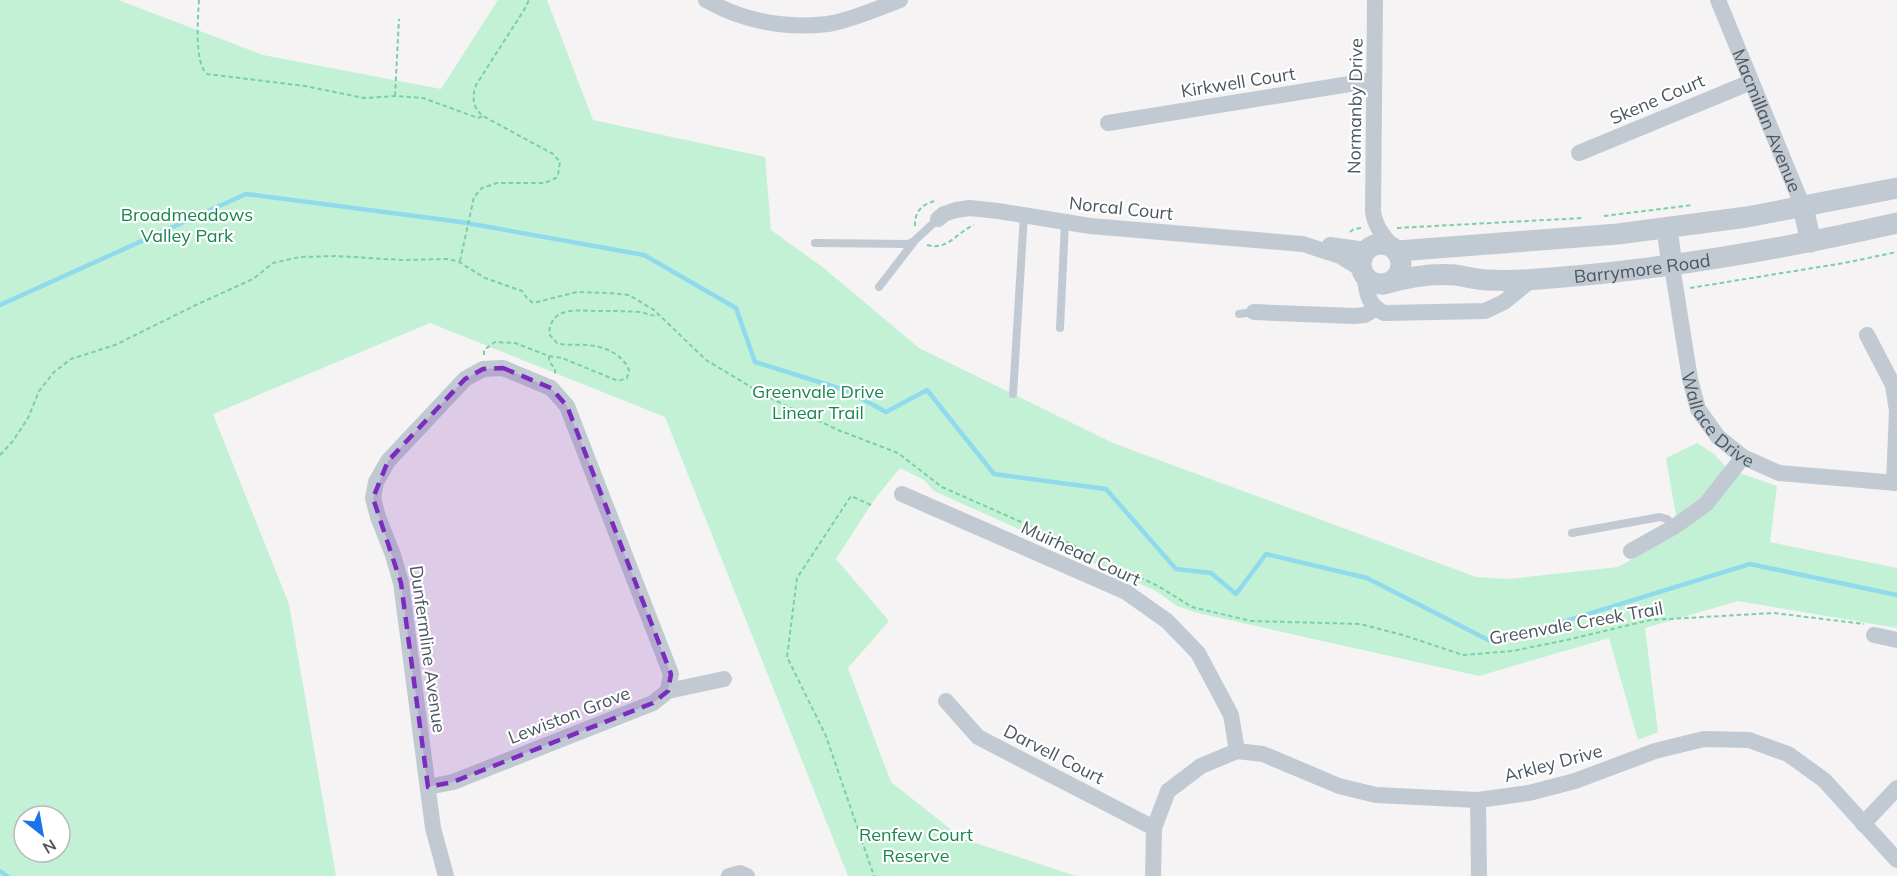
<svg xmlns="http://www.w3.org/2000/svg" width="1897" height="876" viewBox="0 0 1897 876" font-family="Mulish,sans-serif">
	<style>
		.green { fill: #c3f1d5; fill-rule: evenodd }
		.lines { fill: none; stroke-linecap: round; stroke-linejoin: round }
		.stream { stroke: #90daee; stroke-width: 4.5 }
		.path { stroke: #7ad0a6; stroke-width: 2; stroke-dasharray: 4.5 3; stroke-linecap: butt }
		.service { stroke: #c1cad2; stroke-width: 8 }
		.minor { stroke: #c1cad2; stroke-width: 16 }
		.tertiary { stroke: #c1cad2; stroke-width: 21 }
		.marked { fill: #7b2cbf; fill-opacity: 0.2; stroke: #7b2cbf; stroke-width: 4.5; stroke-dasharray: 12 8; stroke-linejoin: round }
		.labels { text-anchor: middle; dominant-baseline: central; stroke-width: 4.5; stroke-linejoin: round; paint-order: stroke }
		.street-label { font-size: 18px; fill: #4a5661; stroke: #fff }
		.park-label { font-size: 18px; fill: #17864f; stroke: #fff }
	</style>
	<rect width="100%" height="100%" fill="#f5f3f3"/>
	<path class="green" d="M0,0H118L263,55L441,89L498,0H547L593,120L765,157L771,230L825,269L919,348L1113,443L1476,577L1509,579L1618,567L1680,533L1740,473L1777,486L1770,542L1897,568V628L1738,601L1645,628L1658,732L1638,740L1609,638L1479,676L1198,613L1177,606L1156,591L934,491L924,480L900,468L874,500L836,559L889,621L848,668L891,782L963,839L1076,876H848L665,417L430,323L213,414L289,604L336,876H0ZM24,816H60V852H24Z
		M1697,443L1714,454L1725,466C1717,488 1695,502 1676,516L1666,458Z"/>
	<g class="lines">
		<path class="stream" d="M0,305L246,194L461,222L644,255L736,308L755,362L848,391L886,412L927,390L994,474L1106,489L1176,569L1211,573L1236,594L1266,554L1367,578L1494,643L1750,564L1897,595
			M0,871L7,876"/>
		<path class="path" d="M199,0C198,17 194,63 207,74L305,86L364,98L395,96L423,98L478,118L483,116
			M395,96L399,19
			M1604,216L1693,205
			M915,226C914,212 923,203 936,201
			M1397,228L1583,218
			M1350,232L1354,229L1361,228
			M927,245C948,251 957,232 974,225
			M460,261L474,197L482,188L497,183H545L556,178L558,175L560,162L553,154L483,116C472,107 472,97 476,85L524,10L529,0
			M1690,288L1844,263L1897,252
			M484,355V350L495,342L515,343L549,356L562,358L618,381L627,378L629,370C622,353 603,346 586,345C576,344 566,346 557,343L549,334C551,305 578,311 597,311C612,311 625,311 640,312C647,313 652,317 658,315
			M549,356V361L555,369V374
			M0,455L13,441L28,418L39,391L54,372L71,359L115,345L198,304L253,279L273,263L300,257L336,256L402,260L449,259L459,262L485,278L522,291L527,298L533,303L577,292L608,293L629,295L654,310L706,360L766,396L838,430L898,453L942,487L1071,544L1158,586L1192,607L1251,621L1360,624L1403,635L1463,655L1513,651L1571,639L1650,620L1774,613L1864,624
			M871,505L851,496L797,578L787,657L826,736L874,876"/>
		<path class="service" d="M815,243L908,244L913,242L938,219
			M879,287L913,243
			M1239,314L1254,312
			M1060,328L1065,223
			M1013,394L1024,215
			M1572,533L1660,517L1667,519L1674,527"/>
		<g class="minor">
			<path d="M706,0C745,22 784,29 828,24C849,21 879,8 900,0"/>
			<path d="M1375,0L1373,212C1376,229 1384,237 1395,249"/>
			<path id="s1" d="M1718,0L1803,207"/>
			<path d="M1108,123L1374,80"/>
			<path d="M1579,153L1751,82"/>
			<path d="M938,219L944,214L956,210L970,208L998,211L1090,226L1303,244L1340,256L1361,269"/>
			<path d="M1330,245L1366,250"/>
			<path id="s2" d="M1672,266L1690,379L1698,409L1718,437L1743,457L1779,473L1897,483"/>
			<path d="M1364,275C1367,292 1367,305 1384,313L1485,311L1504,302L1531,280"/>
			<path d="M1254,312L1354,316L1365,315L1375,309"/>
			<path d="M1867,335L1893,385L1897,411L1894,483"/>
			<path d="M902,494L1126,592L1167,621L1198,653L1231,715L1237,751"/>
			<path d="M1631,551L1674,527L1706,504L1743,457"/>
			<path d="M1874,635L1897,640"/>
			<path d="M946,701L978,737L1154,828"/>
			<path d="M428,787L453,782L653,703L668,691L724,679"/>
			<path d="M1478,800L1479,876"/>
			<path d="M1863,824L1897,788"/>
			<path d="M446,876L433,828L401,583L393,555L378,517L373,498L376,482L388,461L465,379L483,369L503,368L551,388L567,406L671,674L668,691"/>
			<path d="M729,876L740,873L747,876"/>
			<path d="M1153,876L1154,828L1168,791L1201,766L1237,751L1263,754L1339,786L1376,795L1478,800L1529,793L1575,781L1655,751L1704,739L1749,740L1788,754L1824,780L1897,860"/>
		</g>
		<g class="tertiary">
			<path d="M1803,207L1811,242"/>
			<path d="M1667,228L1672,266"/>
			<circle cx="1381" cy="264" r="20"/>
			<path d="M1398,251L1618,234L1747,217L1897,188"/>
			<path id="s3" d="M1384,284C1408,277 1431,273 1456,275C1467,277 1477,280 1488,280C1509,281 1530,280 1551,278C1668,269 1783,249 1897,223"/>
		</g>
	</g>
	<path class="marked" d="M503,368L551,388L567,406L671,674L668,691L653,703L453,782L428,787L401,583L373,498L388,461L465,379L483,369Z"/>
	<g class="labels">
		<g class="street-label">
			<text transform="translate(1238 82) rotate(-9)">Kirkwell Court</text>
			<text transform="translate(1657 99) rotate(-23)">Skene Court</text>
			<text transform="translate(1355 106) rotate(-89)">Normanby Drive</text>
			<text stroke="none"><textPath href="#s1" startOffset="130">Macmillan Avenue</textPath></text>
			<text transform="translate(1121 208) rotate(6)">Norcal Court</text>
			<text stroke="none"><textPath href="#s3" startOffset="260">Barrymore Road</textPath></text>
			<text stroke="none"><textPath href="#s2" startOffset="165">Wallace Drive</textPath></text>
			<text transform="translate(1081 553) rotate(25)">Muirhead Court</text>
			<text transform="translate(1576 623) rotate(-10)">Greenvale Creek Trail</text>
			<text transform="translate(428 649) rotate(82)">Dunfermline Avenue</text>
			<text transform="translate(569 715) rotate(-21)">Lewiston Grove</text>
			<text transform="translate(1054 754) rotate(27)">Darvell Court</text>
			<text transform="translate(1553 763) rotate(-15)">Arkley Drive</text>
		</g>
		<g class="park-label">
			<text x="187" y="214">Broadmeadows<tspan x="187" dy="21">Valley Park</tspan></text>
			<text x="818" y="391">Greenvale Drive<tspan x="818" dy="21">Linear Trail</tspan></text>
			<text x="916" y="834">Renfew Court<tspan x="916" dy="21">Reserve</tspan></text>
		</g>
	</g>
	<g transform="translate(42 834) rotate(149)"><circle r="28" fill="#ffffff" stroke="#b7bbc0" stroke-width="1.5"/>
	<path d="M0-4.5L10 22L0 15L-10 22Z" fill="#1a73e8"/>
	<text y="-9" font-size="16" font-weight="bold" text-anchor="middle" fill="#4a5661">N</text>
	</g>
</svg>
